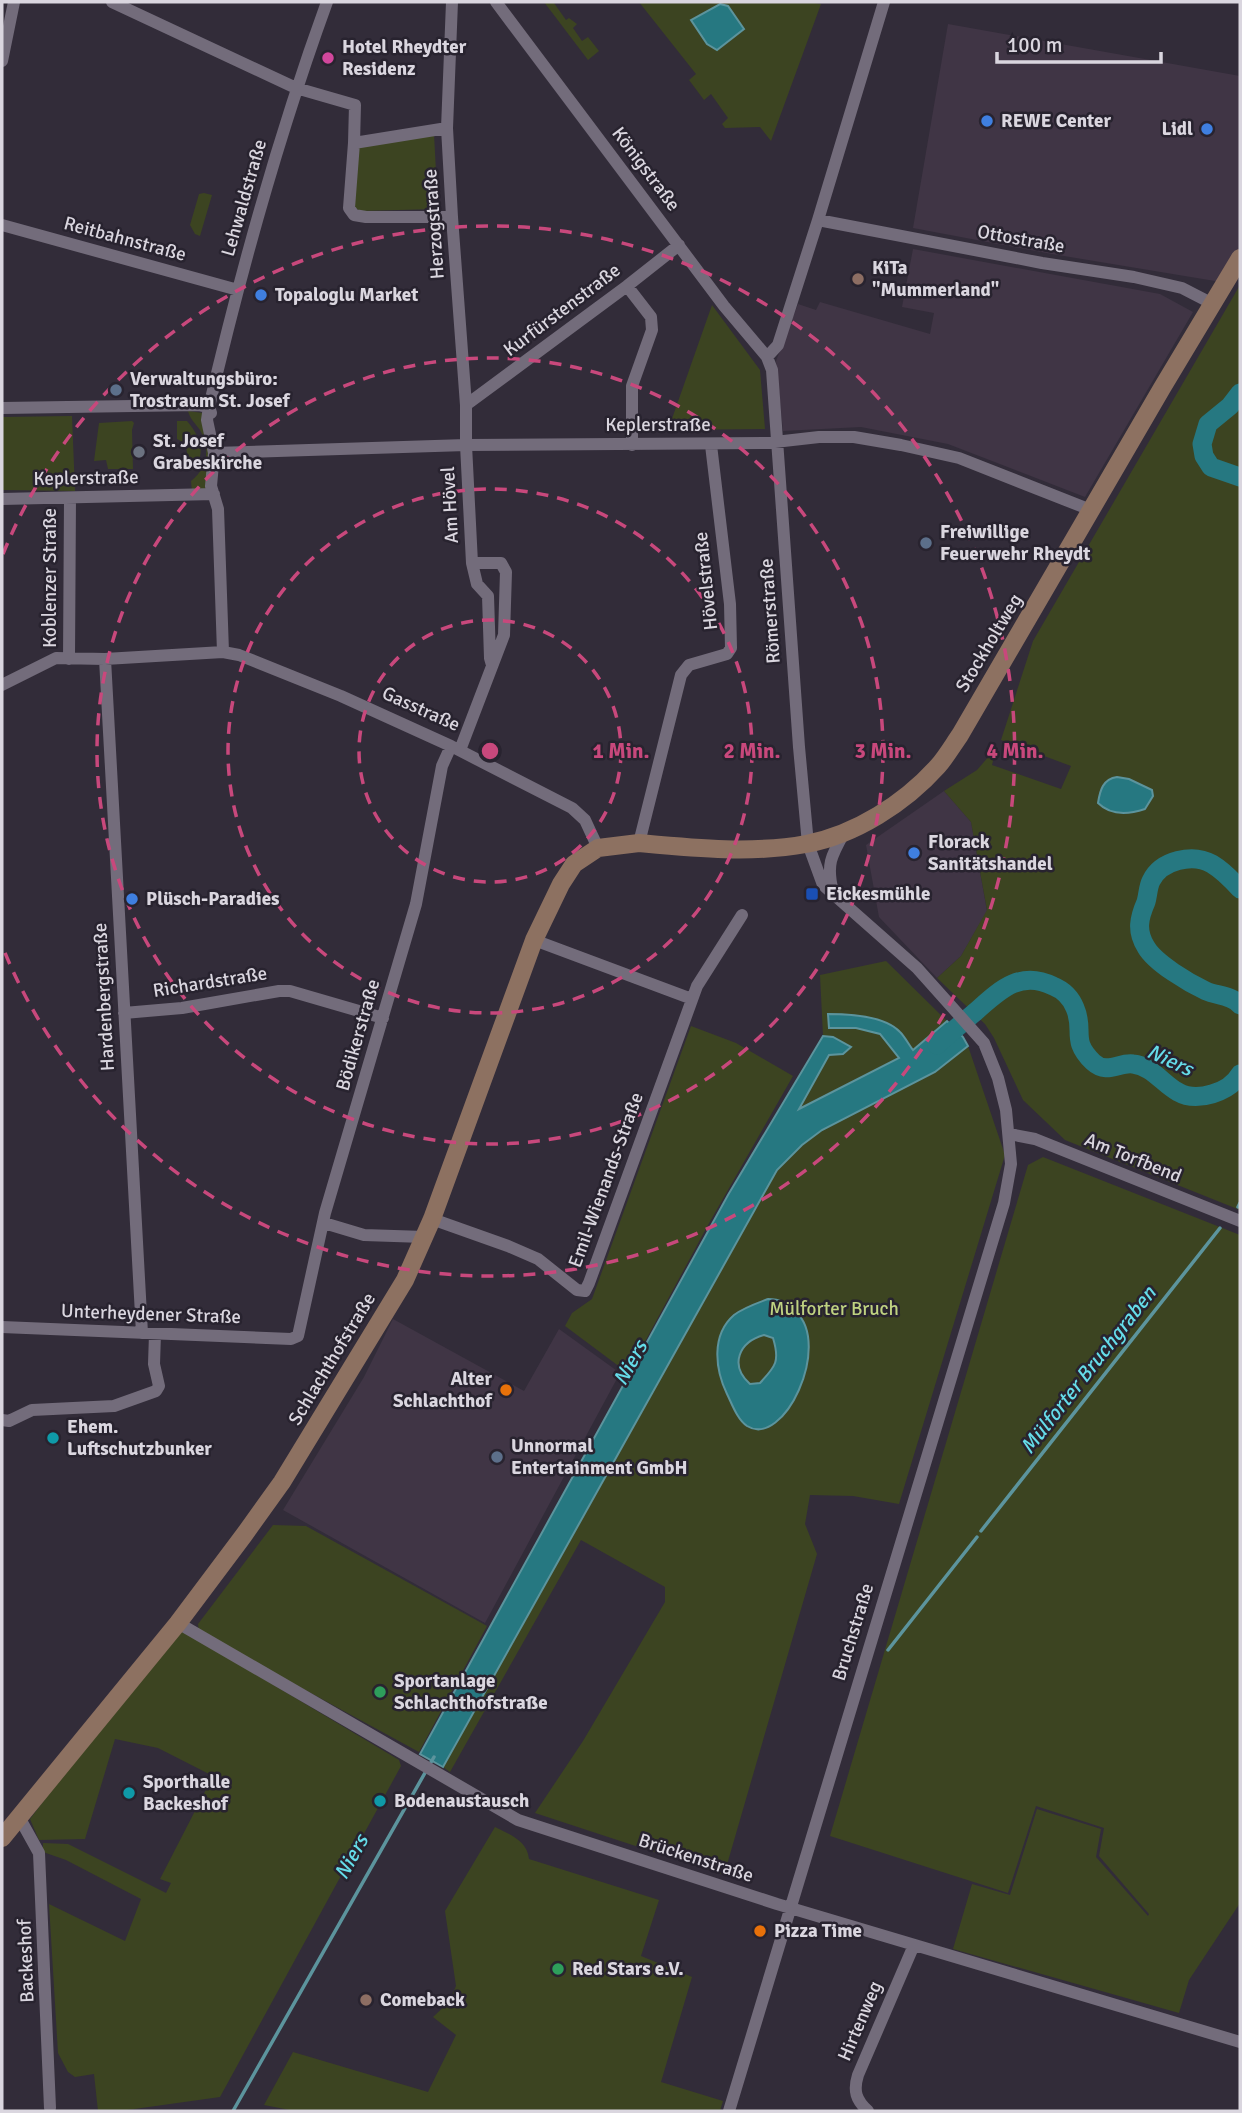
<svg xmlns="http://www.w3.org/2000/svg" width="1242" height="2113" viewBox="0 0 1242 2113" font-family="Signika,sans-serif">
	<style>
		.commercial { fill: #403545 }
		.green { fill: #3c4421 }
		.water { fill: #267881; stroke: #5c949d; stroke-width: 2; fill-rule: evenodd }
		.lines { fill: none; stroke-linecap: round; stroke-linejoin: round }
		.stream { stroke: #5c949d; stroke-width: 3.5 }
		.river { stroke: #267881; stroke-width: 19 }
		.minor { stroke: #736c7b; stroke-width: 12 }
		.secondary { stroke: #8d7161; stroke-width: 18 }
		.ring { fill: none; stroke: #c8487c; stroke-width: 3.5; stroke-dasharray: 12 9 }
		.hotel-dot { fill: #d1479c; stroke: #28232f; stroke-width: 2.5 }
		.shop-dot { fill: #3f7fe0; stroke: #28232f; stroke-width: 2.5 }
		.education-dot { fill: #8d6e63; stroke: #28232f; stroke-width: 2.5 }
		.service-dot { fill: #5c6f8a; stroke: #28232f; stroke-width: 2.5 }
		.worship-dot { fill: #6b7280; stroke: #28232f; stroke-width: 2.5 }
		.transit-dot { fill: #1a4fb4; stroke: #28232f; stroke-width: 2.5 }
		.food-dot { fill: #e8710a; stroke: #28232f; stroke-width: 2.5 }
		.culture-dot { fill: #0f9aa8; stroke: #28232f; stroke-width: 2.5 }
		.leisure-dot { fill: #2e9e5b; stroke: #28232f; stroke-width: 2.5 }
		.labels { text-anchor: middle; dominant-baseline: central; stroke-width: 5; stroke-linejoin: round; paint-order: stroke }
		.poi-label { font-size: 19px; font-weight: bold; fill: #dad6df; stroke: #28232f; text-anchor: start }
		.street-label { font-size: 19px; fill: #dad6df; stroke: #28232f }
		.park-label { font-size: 19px; fill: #bfd281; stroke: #28232f }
		.water-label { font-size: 21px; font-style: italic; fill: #65dce9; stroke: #28232f }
		.centre { fill: #c8487c; stroke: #28232f; stroke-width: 3.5 }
		.ring-label { font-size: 21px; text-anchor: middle; font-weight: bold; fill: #c8487c; stroke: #28232f; stroke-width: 5; stroke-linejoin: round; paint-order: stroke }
	</style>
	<rect width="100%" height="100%" fill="#322c39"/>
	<path class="commercial" d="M948,24L1240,76V249L1221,282L1052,254L913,228Z
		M913,249L1160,294L1193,312L1085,497L948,444L861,427L783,431L776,361L798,304L816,310L820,302L930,334L934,313L902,307Z
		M944,791L971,822L987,911L961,956L937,978L879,917L866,845Z
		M393,1319L524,1391L559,1329L620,1373L485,1623L283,1510L364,1377Z"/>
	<path class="green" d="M544,2H555L554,3L566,20L569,18L577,24L573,28L582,41L588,37L599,51L588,60Z
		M639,2H810L821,4L771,141L760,127L725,128L722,124L728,118L711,94L704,100L689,80L696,74Z
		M434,134L438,209L360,211L352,206L357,145Z
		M204,193L212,195L200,236L195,234L190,225L199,194Z
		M1240,285V1210L1065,1140L1023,1100L994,1038L985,1024L937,978L961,956L987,910L971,822L944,791L977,770L990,755L994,757L992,765L1061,789L1071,766L1001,740L1033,641Z
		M712,305L760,370L765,429L668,430Z
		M188,411L203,413L210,442L208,488L192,492L191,481C207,468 211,449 200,430C195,423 190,419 188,411Z
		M72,416L75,491L2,490V417Z
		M132,421L134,423L132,430L133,469H108L106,460L94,461L99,423Z
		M177,421H187C200,436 207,453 193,470H188L181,466V463L187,458C188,450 185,442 177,439Z
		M886,961L947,1021L913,1051L798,1110L829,1055L843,1054L833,1037L823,1036L820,975Z
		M691,1026L736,1043L793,1076L708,1225L628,1373L565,1326L572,1313L592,1299Z
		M968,1046L1005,1155L899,1504L853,1496L810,1495L805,1524L817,1554L724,1875L535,1813L583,1741L665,1602V1587L581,1540L450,1772L443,1767L777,1170L802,1145L822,1130L935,1072Z
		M1043,1157L1240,1235V1903L1189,1980L1179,2013L953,1949L972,1884L1010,1895L1037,1809L1101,1829L1096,1857L1148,1916L1149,1914L1099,1856L1104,1828L1036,1806L1008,1893L830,1836L1028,1165Z
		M273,1525L306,1526L487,1626L419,1752L199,1632L198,1624Z
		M175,1626L399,1760L401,1766L220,2097L120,2111H98L94,2074L75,2077L68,2072L58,2053L49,1904L125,1941L141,1899L66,1860L43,1852V1843L68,1844L166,1893L171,1883L160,1879L213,1776L158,1748L115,1739L85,1839L39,1840L30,1819Z
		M495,1827C510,1835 527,1840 529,1859L659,1900L641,1956L692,1977L661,2082L723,2101L720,2111H295L264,2105L293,2052L428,2092L456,2035L433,2017L449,2002L456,1986L445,1911Z"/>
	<path class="water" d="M720,4L728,6L744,29L717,50L707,44L691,20Z
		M1117,777L1129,779L1152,790L1153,796L1145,809C1130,814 1111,816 1098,803C1100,790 1103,779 1117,777Z
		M828,1014C848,1014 885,1016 900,1032C905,1037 909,1045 913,1050L947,1021L963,1037L968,1046L935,1072L822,1130L802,1145L777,1170L443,1767L420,1754L728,1195L823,1036L833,1037L851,1047L843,1054L829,1055L799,1109L899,1058L880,1034L856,1028H829Z
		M768,1299C781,1299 786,1303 796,1312C832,1345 784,1449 747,1426C737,1419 732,1404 727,1394C715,1369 711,1335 734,1315C743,1308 757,1303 768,1299ZM764,1335L773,1338C780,1361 776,1366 760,1383L750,1384C729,1365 739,1342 764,1335Z"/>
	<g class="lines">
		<path class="stream" d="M1238,1207L1240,1203
			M981,1531L1220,1228
			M888,1650L977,1537
			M233,2111L434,1757"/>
		<path class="river" d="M1240,393L1230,406L1208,424L1202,444L1204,456L1211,467L1240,477
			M1240,889C1232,880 1222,870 1212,864C1193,853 1161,860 1151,881C1148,887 1148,895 1146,902C1139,918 1136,931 1146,947C1155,963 1189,983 1206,991C1217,996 1232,995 1240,1005
			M937,1045C949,1034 962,1023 974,1013C998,992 1019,969 1053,986C1063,990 1071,998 1075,1008C1085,1031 1070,1040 1093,1062C1107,1075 1119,1062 1133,1064C1152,1066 1163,1084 1178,1092C1197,1103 1230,1092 1240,1074"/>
		<path class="minor" d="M112,2L296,88L355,105L354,143L447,128
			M452,2L447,128L452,217L466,405V445L472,563L477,584L488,596L490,658L492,665
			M496,2L724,306L767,357L772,370L799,747L808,844L823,885L917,968L984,1043L998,1078L1006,1110L1011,1164L1004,1203L729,2111
			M2,61L14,2
			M354,143L349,208L354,215L366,217H452
			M818,220L1042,263L1134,277L1182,288L1213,304
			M2,225L238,290
			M627,286L651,317L652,330L632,386V445
			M767,357L778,345L818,220L884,2
			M466,405L627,286L679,245
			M2,408L199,405L209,407L211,413
			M214,453L466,445L766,443L819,437H854L901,445L959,458L1091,510
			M2,499L214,494
			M223,652L218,509L211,486L214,453L207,420L209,407C241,270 279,134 327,2
			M69,659L70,498
			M105,659L142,1333
			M2,685L56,658L105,659L223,652L239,655L341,696L451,746L572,808L585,820L598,848
			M460,750L504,635L506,572L501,563H472
			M639,843L681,675L689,665L727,654L731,648L730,604L711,445
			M833,892C826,865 831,856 844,833
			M534,940L692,999
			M124,1013L182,1008L279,991H290L383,1018
			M1009,1134L1035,1139L1240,1221
			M432,1219L508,1246L538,1259L577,1290L585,1291L589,1283L697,986L742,915
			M324,1223L364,1235L424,1237
			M2,1327L291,1339L298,1336L325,1213L416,904L442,766L451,746
			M2,1420L9,1421L32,1410L114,1406L156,1391L159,1386L154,1364L155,1334
			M178,1623L518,1820L777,1904L1240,2042
			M19,1817L39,1853L50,2108
			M868,2111C856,2100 853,2091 858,2075L914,1945"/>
		<path class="secondary" d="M2,1838L178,1623L244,1535L282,1482L405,1280L432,1219L534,940L561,884L574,864L598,848L639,843C693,848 752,854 806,844C855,835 905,803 938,766C946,757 953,745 960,735L1162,388L1240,258"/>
	</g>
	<g class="ring">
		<circle cx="490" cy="751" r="131"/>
		<circle cx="490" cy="751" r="262"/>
		<circle cx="490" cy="751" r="393"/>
		<path d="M3 554A525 525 0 1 1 3 948"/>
	</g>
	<circle class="hotel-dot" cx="328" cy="58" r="7"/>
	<g class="shop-dot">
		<circle cx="987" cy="121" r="7"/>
		<circle cx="1207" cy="129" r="7"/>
		<circle cx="261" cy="295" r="7"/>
		<circle cx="914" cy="853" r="7"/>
		<circle cx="132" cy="899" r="7"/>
	</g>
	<g class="education-dot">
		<circle cx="858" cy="279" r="7"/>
		<circle cx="366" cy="2000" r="7"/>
	</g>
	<g class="service-dot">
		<circle cx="116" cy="390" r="7"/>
		<circle cx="926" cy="543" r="7"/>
		<circle cx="497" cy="1457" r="7"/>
	</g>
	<circle class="worship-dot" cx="139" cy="452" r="7"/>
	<rect class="transit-dot" x="805" y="887" width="14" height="14" rx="3.5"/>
	<g class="food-dot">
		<circle cx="506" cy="1390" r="7"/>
		<circle cx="760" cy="1931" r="7"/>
	</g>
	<g class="culture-dot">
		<circle cx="53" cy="1438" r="7"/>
		<circle cx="129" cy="1793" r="7"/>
		<circle cx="380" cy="1801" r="7"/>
	</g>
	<g class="leisure-dot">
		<circle cx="380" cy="1692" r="7"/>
		<circle cx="558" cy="1969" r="7"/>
	</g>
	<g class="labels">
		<g class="poi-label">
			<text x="342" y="47">Hotel Rheydter<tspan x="342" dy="22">Residenz</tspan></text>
			<text x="1001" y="121">REWE Center</text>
			<text x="1193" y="129" text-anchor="end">Lidl</text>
			<text x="872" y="268">KiTa<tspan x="872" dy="22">"Mummerland"</tspan></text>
			<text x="275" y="295">Topaloglu Market</text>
			<text x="130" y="379">Verwaltungsbüro:<tspan x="130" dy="22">Trostraum St. Josef</tspan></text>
			<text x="153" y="441">St. Josef<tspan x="153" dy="22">Grabeskirche</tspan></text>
			<text x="940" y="532">Freiwillige<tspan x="940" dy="22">Feuerwehr Rheydt</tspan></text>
			<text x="928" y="842">Florack<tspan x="928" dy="22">Sanitätshandel</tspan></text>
			<text x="826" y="894">Eickesmühle</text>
			<text x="146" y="899">Plüsch-Paradies</text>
			<text x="492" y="1379" text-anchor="end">Alter<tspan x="492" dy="22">Schlachthof</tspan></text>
			<text x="67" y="1427">Ehem.<tspan x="67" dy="22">Luftschutzbunker</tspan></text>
			<text x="511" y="1446">Unnormal<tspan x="511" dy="22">Entertainment GmbH</tspan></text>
			<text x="394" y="1681">Sportanlage<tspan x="394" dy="22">Schlachthofstraße</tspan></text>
			<text x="143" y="1782">Sporthalle<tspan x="143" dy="22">Backeshof</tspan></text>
			<text x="394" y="1801">Bodenaustausch</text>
			<text x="774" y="1931">Pizza Time</text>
			<text x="572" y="1969">Red Stars e.V.</text>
			<text x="380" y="2000">Comeback</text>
		</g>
		<g class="street-label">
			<text transform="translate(646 169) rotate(53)">Königstraße</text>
			<text transform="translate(244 198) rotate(-74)">Lehwaldstraße</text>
			<text transform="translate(434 224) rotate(-94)">Herzogstraße</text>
			<text transform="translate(125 239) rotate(15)">Reitbahnstraße</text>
			<text transform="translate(1021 239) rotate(10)">Ottostraße</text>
			<text transform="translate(562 310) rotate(-37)">Kurfürstenstraße</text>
			<text x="658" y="425">Keplerstraße</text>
			<text transform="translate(86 478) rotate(-1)">Keplerstraße</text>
			<text transform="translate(450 505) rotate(-93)">Am Hövel</text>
			<text transform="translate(50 578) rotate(-90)">Koblenzer Straße</text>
			<text transform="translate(706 581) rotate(-96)">Hövelstraße</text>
			<text transform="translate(770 611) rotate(-94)">Römerstraße</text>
			<text transform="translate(989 643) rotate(-59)">Stockholtweg</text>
			<text transform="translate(421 709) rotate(24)">Gasstraße</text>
			<text transform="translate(210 982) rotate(-9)">Richardstraße</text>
			<text transform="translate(104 997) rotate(-93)">Hardenbergstraße</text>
			<text transform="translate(358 1035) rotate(-74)">Bödikerstraße</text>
			<text transform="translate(1133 1158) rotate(22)">Am Torfbend</text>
			<text transform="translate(606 1180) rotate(-70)">Emil-Wienands-Straße</text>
			<text transform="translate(151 1314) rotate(2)">Unterheydener Straße</text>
			<text transform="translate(332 1359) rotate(-59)">Schlachthofstraße</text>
			<text transform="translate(853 1632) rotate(-73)">Bruchstraße</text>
			<text transform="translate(696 1858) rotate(18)">Brückenstraße</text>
			<text transform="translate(26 1961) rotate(-92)">Backeshof</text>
			<text transform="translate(860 2021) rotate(-67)">Hirtenweg</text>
		</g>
		<g class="park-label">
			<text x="834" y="1309">Mülforter Bruch</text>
		</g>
		<g class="water-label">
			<text transform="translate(1170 1060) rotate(25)">Niers</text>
			<text transform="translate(630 1363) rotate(-61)">Niers</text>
			<text transform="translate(1088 1370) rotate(-52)">Mülforter Bruchgraben</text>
			<text transform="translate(351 1857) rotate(-61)">Niers</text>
		</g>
	</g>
	<circle cx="490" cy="751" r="10" class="centre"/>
	<g class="ring-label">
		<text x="621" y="758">1 Min.</text>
		<text x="752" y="758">2 Min.</text>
		<text x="883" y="758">3 Min.</text>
		<text x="1015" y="758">4 Min.</text>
	</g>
	<rect width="1242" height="2113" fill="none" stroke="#dad6df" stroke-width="7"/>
	<path d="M997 52v10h164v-10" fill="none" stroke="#dad6df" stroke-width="3.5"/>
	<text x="1007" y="52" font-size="21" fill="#dad6df" stroke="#28232f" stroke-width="5" paint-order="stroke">100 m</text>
</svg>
